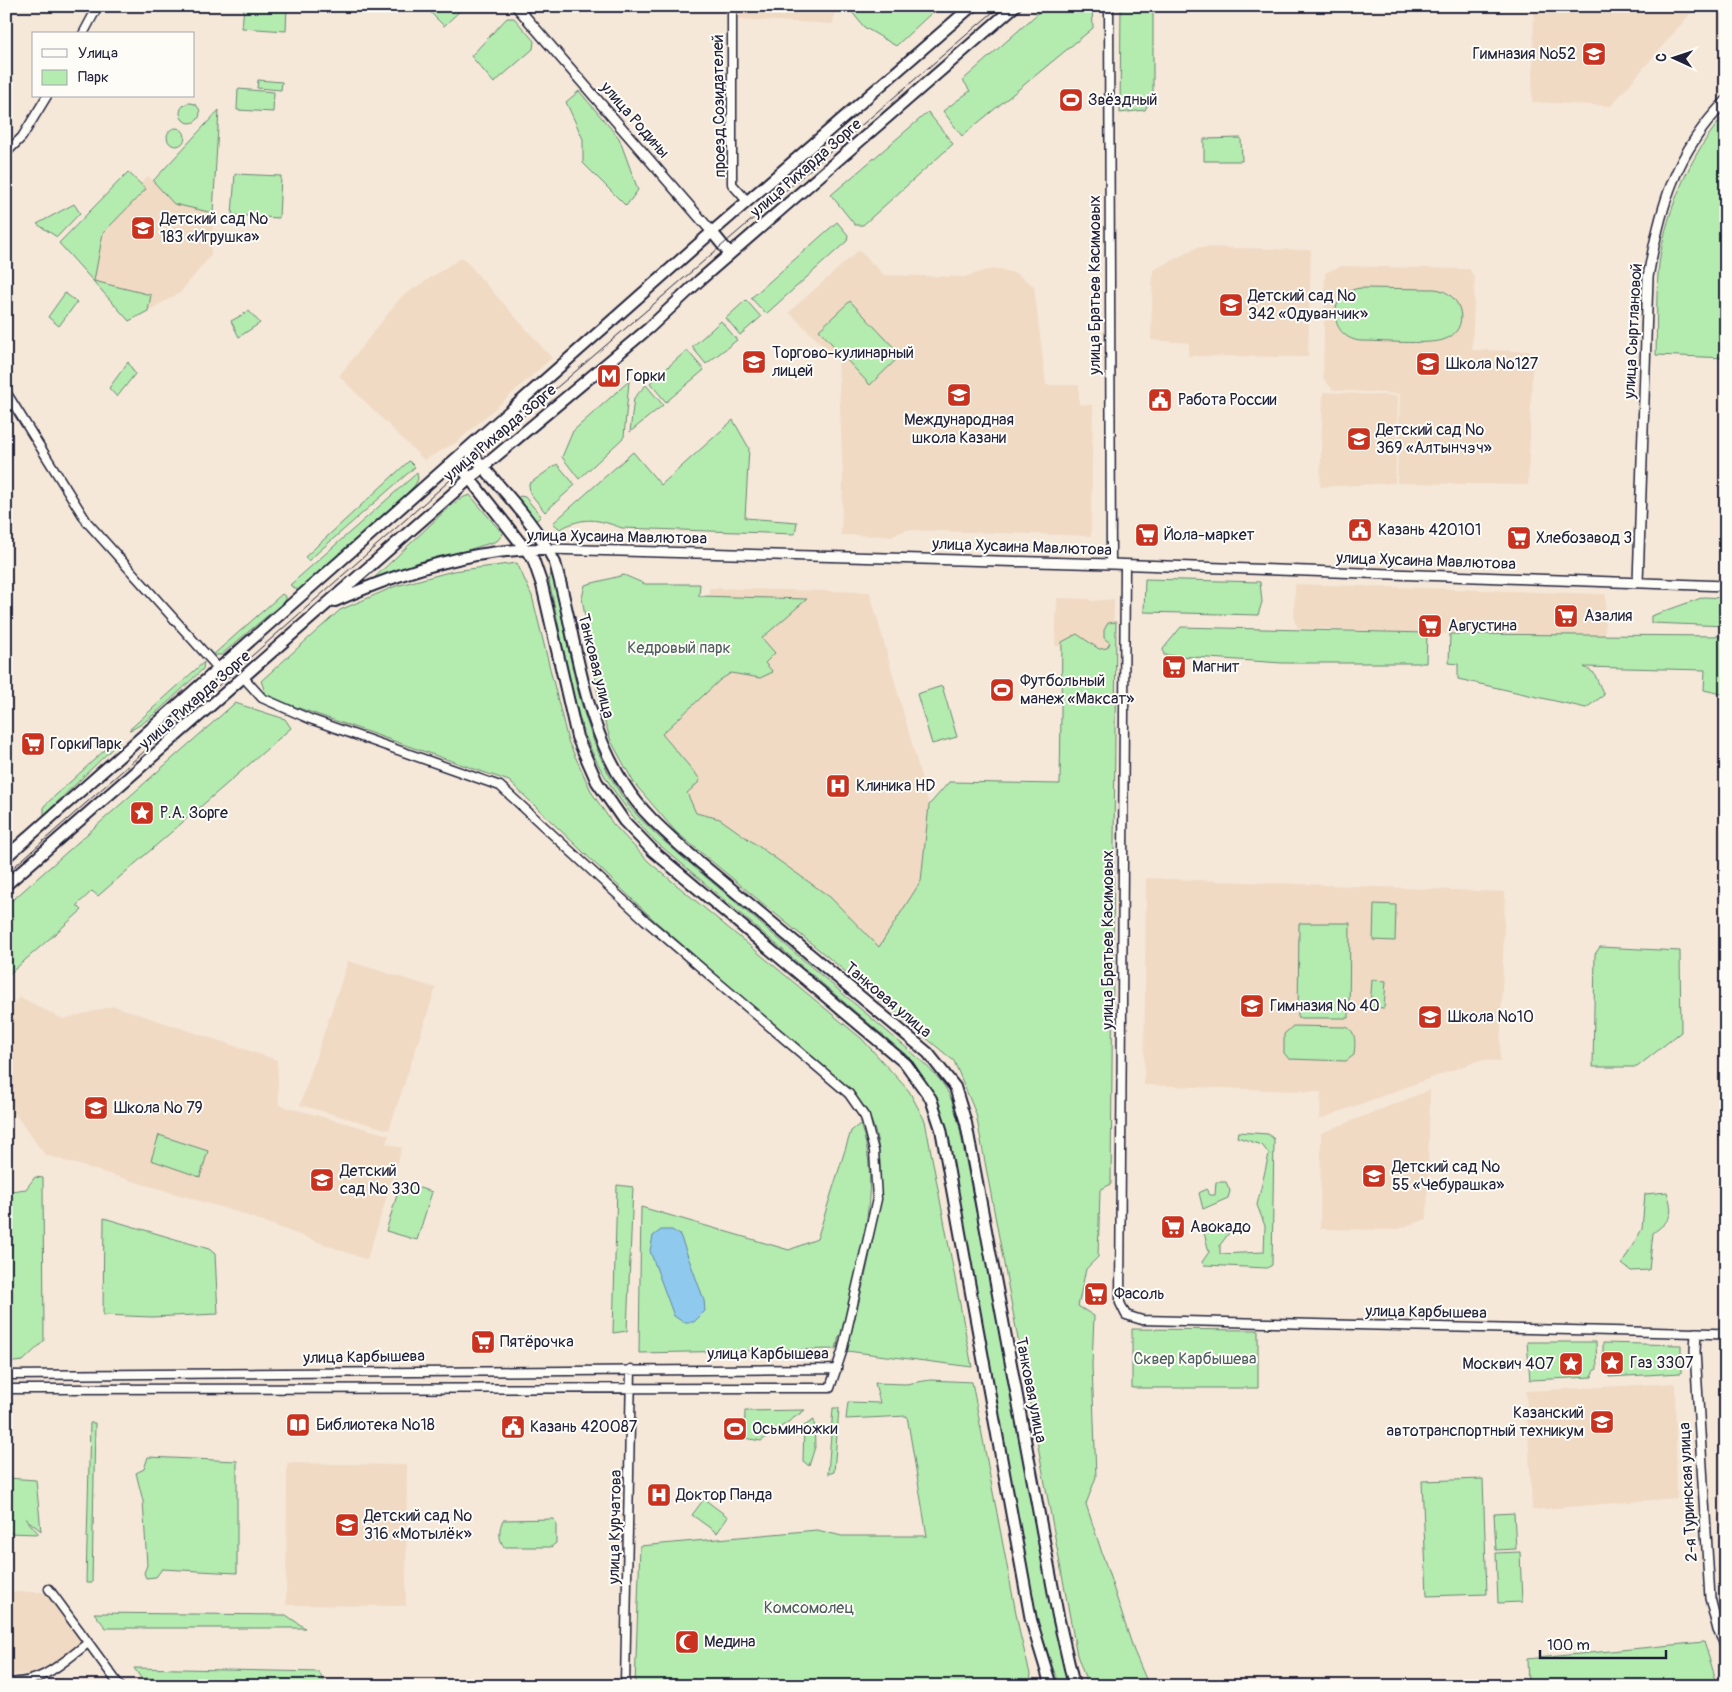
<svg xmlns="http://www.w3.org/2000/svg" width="1732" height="1692" viewBox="0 0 1732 1692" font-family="Pangolin,sans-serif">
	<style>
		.built { fill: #f0dac4 }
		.green { fill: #b4ebaf; stroke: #6b8675 }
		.water { fill: #8fc9ee; stroke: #6386a6 }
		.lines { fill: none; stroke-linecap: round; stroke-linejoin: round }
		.minor-casing { stroke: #22223b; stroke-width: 11 }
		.tertiary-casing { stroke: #22223b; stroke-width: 12 }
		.secondary-casing { stroke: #22223b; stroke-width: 14 }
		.minor { stroke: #fdfcf7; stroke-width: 8 }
		.tertiary { stroke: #fdfcf7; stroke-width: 9 }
		.secondary { stroke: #fdfcf7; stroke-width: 10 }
		.tram { stroke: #22223b; stroke-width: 1 }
		.labels { text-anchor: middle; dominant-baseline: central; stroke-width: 4; stroke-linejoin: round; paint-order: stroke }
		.poi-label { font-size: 16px; fill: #22223b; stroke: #fdfcf7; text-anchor: start }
		.street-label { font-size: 16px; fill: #22223b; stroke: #fdfcf7 }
		.park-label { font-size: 16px; fill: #4e5e5e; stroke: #fdfcf7 }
	</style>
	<rect width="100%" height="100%" fill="#f5e8d9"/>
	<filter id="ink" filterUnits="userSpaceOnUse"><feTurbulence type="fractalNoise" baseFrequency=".02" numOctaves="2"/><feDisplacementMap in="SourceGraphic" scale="10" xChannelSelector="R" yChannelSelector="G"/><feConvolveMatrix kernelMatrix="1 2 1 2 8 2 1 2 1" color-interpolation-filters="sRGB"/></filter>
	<g filter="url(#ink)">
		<path class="built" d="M736,6H836L833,24L735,19Z
			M1534,6H1697L1611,106L1532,102Z
			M219,110L211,255L180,293L129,321L59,243L128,172L140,184L148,176L153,181Z
			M1198,247L1311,250L1308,357L1188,356L1189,343L1151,340L1153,270Z
			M859,250L884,275L964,277L987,270L1000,269L1017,274L1034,286L1046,385H1079V404L1093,405L1091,536L906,530L891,536L841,535L843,480L838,361L789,312Z
			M462,257L552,358L457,442L424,460L339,376L401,297Z
			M1341,266L1469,269L1475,279L1472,350L1533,351L1528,485L1397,483L1400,394L1333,390L1323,378L1325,273Z
			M1323,392L1398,396L1395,483L1320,487Z
			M1295,584L1606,594L1605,636L1450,634L1298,628L1294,620Z
			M709,588L870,592L929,805L921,881L879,948L830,897L720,819L696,813L661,733L705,688Z
			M1057,598L1089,599L1092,601L1114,599L1113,652L1055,646Z
			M1146,878L1505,892L1500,1061L1480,1060L1320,1119L1321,1092L1144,1085Z
			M348,961L436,988L389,1130L300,1105Z
			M20,997L63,1019L114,1006L277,1060L279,1105L389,1135L386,1143L402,1148L367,1260L240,1213L45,1155L6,1102V1009Z
			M1430,1090L1427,1219L1395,1230L1320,1229L1321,1133Z
			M1722,1352L1726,1353V1496L1721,1440Z
			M1675,1383L1677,1498L1532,1510L1526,1391Z
			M287,1463L407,1465L406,1606L286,1605Z
			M6,1592H43L53,1598L83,1642L52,1666L36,1674L6,1675Z"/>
		<path class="green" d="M244,6H287L286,31L242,28Z
			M424,6H465L444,26Z
			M847,6H939L896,46L864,27Z
			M1046,6H1092L1093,28L962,136L943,111L970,91L963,80Z
			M1121,6H1153V94L1145,110L1120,113Z
			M507,18H514L534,41L533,49L494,83L471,56Z
			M258,80L282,82L281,90L257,88Z
			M238,89L274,92L273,112L237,110Z
			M579,91L619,138L638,190L626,206L583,163V139L566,102Z
			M180 113a10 10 0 1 1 20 0a10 10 0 1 1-20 0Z
			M219,110L213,213L174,204L153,181Z
			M928,112L953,144L863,225H855L831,195Z
			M1726,114V358L1656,355C1657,328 1656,301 1658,274C1662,221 1689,153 1726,114Z
			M167 137a9 9 0 1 1 18 0a9 9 0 1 1-18 0Z
			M1241,138L1242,161H1204V139Z
			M128,172L146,189L103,233L94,281L151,295L148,311L129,321L59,243Z
			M235,174L281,176L279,218L232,215Z
			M74,204L80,213L57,237L37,224Z
			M837,222L848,235L847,241L766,314L751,298Z
			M1361,288L1435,289C1463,292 1472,331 1443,340C1426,345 1380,341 1360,341C1327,337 1327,291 1361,288Z
			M65,293L77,302L59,326L48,317Z
			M746,300L761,317L740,335L726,318Z
			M850,301L901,355L870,385L819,330Z
			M249,311L260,323L239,337L231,321Z
			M721,321L737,340L706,364L692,347Z
			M687,350L704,370L666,402L650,383Z
			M128,362L135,374L117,397L109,388Z
			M629,381L624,437L579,479L562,457L573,431Z
			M646,385L663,405L630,432L634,398Z
			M733,420L749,448L745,518L797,522L795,534L622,528C597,519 585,516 560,529L553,523L633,452L661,485Z
			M409,461L415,467L308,561L305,557Z
			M557,464L575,485L545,512L530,493L529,484Z
			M417,473L418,479L415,485L384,516L299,591L290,585Z
			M470,495L503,534L497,541L373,579L450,506L464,497Z
			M520,496L525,497L541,516L537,520L531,518L515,500Z
			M517,563L532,596L568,741L592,793L613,824L649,862L862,1039L909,1091L925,1121L972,1367L847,1351C860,1291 899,1172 869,1116C864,1108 857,1100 851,1092L654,920L509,781L267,697L261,681L340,610L396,586L453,571Z
			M551,573L554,580C570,649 578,726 617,788C628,807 643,822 659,837L916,1056C943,1081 950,1088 959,1125L1070,1686H1059L1036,1617L945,1128L935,1096L912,1060L655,841C623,808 595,768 581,723C567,677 560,628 549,581Z
			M624,575L645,584H700L699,596L807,599L762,638L775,653L765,663L773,672L760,678L731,673L720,680L662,734L700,779L698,783L687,793L696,813L720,819L830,897L879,947L921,881L929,805L949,782L1060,784L1062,642L1077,634L1099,649L1107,648L1110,643L1104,638V630L1108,623L1116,622L1111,1184L1100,1190L1098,1257L1086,1269L1078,1306L1094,1316L1092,1365L1096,1477L1086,1504L1134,1651L1149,1686H1088L1077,1655L976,1114L954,1061L676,832L634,783L611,741L600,707L582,598L585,585Z
			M1145,579L1260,582L1262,602L1258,615L1144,612Z
			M282,594L286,597V600L221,655H213Z
			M1704,597L1726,598V626L1651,623V616Z
			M1181,627L1427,633L1426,663H1282L1164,655L1163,649Z
			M1450,634L1726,636V695L1704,690L1705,670L1584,667L1594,673L1604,695L1586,708L1458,679V664L1449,663Z
			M204,662L203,669C191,680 143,729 129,730Z
			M942,686L957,737L932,744L917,694Z
			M235,703L285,719L291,728L98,896L92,891L77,905L82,910L6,977V906Z
			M119,737L120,741L44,815V806Z
			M1374,904L1396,905L1395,941L1373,940Z
			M1299,923H1350L1349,1018H1298Z
			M1600,947L1680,951L1681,1032L1637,1067H1593L1595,954Z
			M1372,980L1386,981L1384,1008L1370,1007Z
			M1293,1026L1346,1027C1357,1031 1355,1044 1354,1055L1346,1061L1289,1059L1284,1053V1034Z
			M860,1124C885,1188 855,1272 841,1336H839L836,1349L639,1353L641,1207L789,1250L817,1239L851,1131Z
			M1238,1132L1268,1134L1274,1139L1272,1265L1267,1268L1204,1265L1202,1262L1209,1252L1203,1229L1209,1226L1229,1233L1220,1245V1254L1264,1252L1265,1226L1257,1205L1269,1154L1262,1145L1237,1137Z
			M159,1135L208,1151L200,1177L151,1160Z
			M35,1177L43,1178L44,1341L23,1361L6,1363V1198L11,1191L26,1189Z
			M401,1182L432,1192L417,1240L386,1231Z
			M1216,1182H1226L1230,1191L1228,1198L1203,1209L1199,1193L1206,1189L1210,1195H1215Z
			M617,1185L633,1187L627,1331L613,1333Z
			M1667,1192C1674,1214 1672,1219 1653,1233L1649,1270L1631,1271L1622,1264L1642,1229L1645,1194Z
			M104,1218L209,1249L215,1254L218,1314L151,1317L103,1315Z
			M1132,1329L1258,1330V1388H1132Z
			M1527,1342H1596L1597,1369L1593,1371L1592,1377L1530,1380Z
			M1603,1343L1681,1345V1373L1609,1377V1370L1603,1367Z
			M930,1380L972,1382L1020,1634L1033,1686H635L640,1546L817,1530L842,1536H927L907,1416L846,1419L848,1402L880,1403L875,1383L906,1384Z
			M833,1408H839L834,1472L828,1474Z
			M805,1410L761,1441L744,1438L745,1411Z
			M814,1420L815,1447L809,1466L803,1461L804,1426Z
			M90,1423H95L92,1583H86Z
			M148,1457L237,1461V1573L162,1569L156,1577L146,1578L144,1573L147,1565L143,1501L136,1473L144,1469Z
			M6,1461H8V1478L36,1480L41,1531L25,1518L39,1534L6,1533Z
			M1483,1479L1487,1594L1427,1596L1422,1481Z
			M704,1499L728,1517L717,1533L692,1515Z
			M1514,1513L1516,1549L1496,1550L1494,1514Z
			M553,1519L556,1522V1543L551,1547H504C498,1539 499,1528 503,1520Z
			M1520,1552L1522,1602L1498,1603L1496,1553Z
			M94,1613L286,1615L305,1628H106Z
			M1704,1642L1718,1686H1528L1527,1659Z
			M134,1668L319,1672L325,1684L141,1678Z"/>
		<path class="water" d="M661,1230H672L680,1235L704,1300L705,1311L694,1322H683L674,1316L650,1251L653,1236Z"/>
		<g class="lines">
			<defs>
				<path id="minor" d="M732,6V184L747,201
					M1109,6L1111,564
					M83,34L98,6
					M6,153L22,137L47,96
					M6,392L87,522L219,669
					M1125,565L1120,1303L1126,1315L1142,1320L1696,1333
					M6,1375L837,1369
					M6,1389L830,1388L842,1352L877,1199L874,1151L865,1117L849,1094L645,920L500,786L310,719L262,698L244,678
					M49,1589L120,1686
					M6,1682C40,1686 63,1662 88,1643
					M625,1686L631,1369"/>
				<path id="tertiary" d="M516,6L712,232
					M548,549L1111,564L1726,586
					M1638,583L1648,277C1660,208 1675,152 1726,101
					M1726,1334L1696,1333L1695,1351L1710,1598L1718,1630L1726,1646"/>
				<path id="secondary" d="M712,232L730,254
					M468,449C497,485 535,521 555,563C577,639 581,719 626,787C641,811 664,831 685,850L928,1053L955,1087L966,1123L1058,1616L1074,1686
					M455,460L533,559L542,585L577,737L597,782L624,821L653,851L906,1064L931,1099L941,1129L1031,1620L1051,1686
					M335,601C403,571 474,548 548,549
					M6,857L712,232L972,6
					M6,885L483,467L649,328L700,280L1015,6"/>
			</defs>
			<use href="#minor" class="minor-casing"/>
			<use href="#tertiary" class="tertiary-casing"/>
			<use href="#secondary" class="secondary-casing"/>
			<use href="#minor" class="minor"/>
			<use href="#tertiary" class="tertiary"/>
			<use href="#secondary" class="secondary"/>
			<path class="tram" d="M6,874L475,458L1000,6"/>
		</g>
	</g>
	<defs>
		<symbol id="school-square" viewBox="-11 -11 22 22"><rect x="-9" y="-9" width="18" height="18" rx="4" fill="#c8321e" stroke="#fdfcf7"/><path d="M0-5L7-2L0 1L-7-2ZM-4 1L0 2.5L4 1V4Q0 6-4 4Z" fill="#fff"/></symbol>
		<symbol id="stadium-square" viewBox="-11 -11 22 22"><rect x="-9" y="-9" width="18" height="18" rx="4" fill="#c8321e" stroke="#fdfcf7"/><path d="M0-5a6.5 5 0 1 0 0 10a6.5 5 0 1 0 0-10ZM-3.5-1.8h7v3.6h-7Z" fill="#fff"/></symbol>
		<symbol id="university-square" viewBox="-11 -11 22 22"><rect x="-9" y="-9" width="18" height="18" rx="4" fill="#c8321e" stroke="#fdfcf7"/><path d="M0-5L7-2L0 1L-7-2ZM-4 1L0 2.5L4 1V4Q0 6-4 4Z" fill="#fff"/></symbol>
		<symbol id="metro-square" viewBox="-11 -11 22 22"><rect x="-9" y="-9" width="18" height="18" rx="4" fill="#c8321e" stroke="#fdfcf7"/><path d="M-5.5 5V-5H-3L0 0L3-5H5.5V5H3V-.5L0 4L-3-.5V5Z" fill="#fff"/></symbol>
		<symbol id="civic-square" viewBox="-11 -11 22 22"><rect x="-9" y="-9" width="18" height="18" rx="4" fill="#c8321e" stroke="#fdfcf7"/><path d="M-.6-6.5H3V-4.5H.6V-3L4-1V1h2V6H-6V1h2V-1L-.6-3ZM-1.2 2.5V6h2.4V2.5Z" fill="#fff"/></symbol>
		<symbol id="supermarket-square" viewBox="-11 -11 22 22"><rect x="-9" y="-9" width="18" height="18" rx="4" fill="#c8321e" stroke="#fdfcf7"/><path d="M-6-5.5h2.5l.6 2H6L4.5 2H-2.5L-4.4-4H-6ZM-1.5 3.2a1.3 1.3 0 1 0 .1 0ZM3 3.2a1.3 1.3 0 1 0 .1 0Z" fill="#fff"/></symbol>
		<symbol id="hospital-square" viewBox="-11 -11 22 22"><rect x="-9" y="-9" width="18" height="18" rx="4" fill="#c8321e" stroke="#fdfcf7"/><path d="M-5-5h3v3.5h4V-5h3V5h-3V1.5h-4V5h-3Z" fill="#fff"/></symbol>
		<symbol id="sight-square" viewBox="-11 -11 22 22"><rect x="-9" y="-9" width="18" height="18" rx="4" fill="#c8321e" stroke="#fdfcf7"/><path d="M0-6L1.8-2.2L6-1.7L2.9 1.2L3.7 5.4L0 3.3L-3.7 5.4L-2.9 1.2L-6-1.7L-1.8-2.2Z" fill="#fff"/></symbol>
		<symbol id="library-square" viewBox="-11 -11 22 22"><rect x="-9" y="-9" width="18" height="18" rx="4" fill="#c8321e" stroke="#fdfcf7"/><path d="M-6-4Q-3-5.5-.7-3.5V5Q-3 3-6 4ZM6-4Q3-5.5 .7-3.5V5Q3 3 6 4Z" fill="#fff"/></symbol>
		<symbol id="mosque-square" viewBox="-11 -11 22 22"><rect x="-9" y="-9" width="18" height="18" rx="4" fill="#c8321e" stroke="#fdfcf7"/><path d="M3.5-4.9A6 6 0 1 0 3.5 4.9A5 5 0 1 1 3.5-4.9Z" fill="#fff"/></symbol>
	</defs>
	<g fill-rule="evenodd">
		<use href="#school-square" x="1580" y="40" width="28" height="28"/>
		<use href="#stadium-square" x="1057" y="86" width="28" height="28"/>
		<use href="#school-square" x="129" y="214" width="28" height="28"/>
		<use href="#school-square" x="1217" y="291" width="28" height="28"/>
		<use href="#university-square" x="740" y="348" width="28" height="28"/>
		<use href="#school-square" x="1414" y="350" width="28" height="28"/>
		<use href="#metro-square" x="595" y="362" width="28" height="28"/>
		<use href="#school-square" x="945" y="381" width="28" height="28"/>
		<use href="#civic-square" x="1146" y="386" width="28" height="28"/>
		<use href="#school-square" x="1345" y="425" width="28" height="28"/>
		<use href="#civic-square" x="1346" y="516" width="28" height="28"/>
		<use href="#supermarket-square" x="1133" y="521" width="28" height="28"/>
		<use href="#supermarket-square" x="1505" y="524" width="28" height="28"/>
		<use href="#supermarket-square" x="1552" y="602" width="28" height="28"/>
		<use href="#supermarket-square" x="1416" y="612" width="28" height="28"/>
		<use href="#supermarket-square" x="1160" y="653" width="28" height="28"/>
		<use href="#stadium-square" x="988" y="676" width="28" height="28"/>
		<use href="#supermarket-square" x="19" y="730" width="28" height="28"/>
		<use href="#hospital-square" x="824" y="772" width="28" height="28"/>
		<use href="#sight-square" x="128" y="799" width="28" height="28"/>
		<use href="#school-square" x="1238" y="992" width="28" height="28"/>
		<use href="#school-square" x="1416" y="1003" width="28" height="28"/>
		<use href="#school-square" x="82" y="1094" width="28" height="28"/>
		<use href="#school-square" x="1360" y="1162" width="28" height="28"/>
		<use href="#school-square" x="308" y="1166" width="28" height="28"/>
		<use href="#supermarket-square" x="1159" y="1213" width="28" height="28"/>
		<use href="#supermarket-square" x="1082" y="1280" width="28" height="28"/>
		<use href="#supermarket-square" x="469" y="1328" width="28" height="28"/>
		<use href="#sight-square" x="1598" y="1349" width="28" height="28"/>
		<use href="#sight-square" x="1557" y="1350" width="28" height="28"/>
		<use href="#university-square" x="1588" y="1408" width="28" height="28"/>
		<use href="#library-square" x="284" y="1411" width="28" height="28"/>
		<use href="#civic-square" x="499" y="1413" width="28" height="28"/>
		<use href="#stadium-square" x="721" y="1415" width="28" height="28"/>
		<use href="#hospital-square" x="645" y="1481" width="28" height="28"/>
		<use href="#school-square" x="333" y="1511" width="28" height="28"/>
		<use href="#mosque-square" x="673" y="1628" width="28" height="28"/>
	</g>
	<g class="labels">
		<g class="poi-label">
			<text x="1576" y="54" text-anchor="end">Гимназия №52</text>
			<text x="1088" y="100">Звёздный</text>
			<text x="160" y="219">Детский сад №<tspan x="160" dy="18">183 «Игрушка»</tspan></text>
			<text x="1248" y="296">Детский сад №<tspan x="1248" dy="18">342 «Одуванчик»</tspan></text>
			<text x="772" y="353">Торгово-кулинарный<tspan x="772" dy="18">лицей</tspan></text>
			<text x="1446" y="364">Школа №127</text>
			<text x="626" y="376">Горки</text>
			<text x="1178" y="400">Работа России</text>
			<text x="959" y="420" text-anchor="middle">Международная<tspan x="959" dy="18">школа Казани</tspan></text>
			<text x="1376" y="430">Детский сад №<tspan x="1376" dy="18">369 «Алтынчэч»</tspan></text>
			<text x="1378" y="530">Казань 420101</text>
			<text x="1164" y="535">Йола-маркет</text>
			<text x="1536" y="538">Хлебозавод 3</text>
			<text x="1584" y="616">Азалия</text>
			<text x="1448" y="626">Августина</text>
			<text x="1192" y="667">Магнит</text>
			<text x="1020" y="681">Футбольный<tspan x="1020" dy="18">манеж «Максат»</tspan></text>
			<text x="50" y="744">ГоркиПарк</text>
			<text x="856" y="786">Клиника HD</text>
			<text x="160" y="813">Р.А. Зорге</text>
			<text x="1270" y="1006">Гимназия № 40</text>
			<text x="1448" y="1017">Школа №10</text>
			<text x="114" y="1108">Школа № 79</text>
			<text x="1392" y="1167">Детский сад №<tspan x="1392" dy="18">55 «Чебурашка»</tspan></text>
			<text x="340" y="1171">Детский<tspan x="340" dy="18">сад № 330</tspan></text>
			<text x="1190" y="1227">Авокадо</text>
			<text x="1114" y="1294">Фасоль</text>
			<text x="500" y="1342">Пятёрочка</text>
			<text x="1630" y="1363">Газ 3307</text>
			<text x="1554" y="1364" text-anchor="end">Москвич 407</text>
			<text x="1584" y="1413" text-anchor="end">Казанский<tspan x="1584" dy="18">автотранспортный техникум</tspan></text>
			<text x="316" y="1425">Библиотека №18</text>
			<text x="530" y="1427">Казань 420087</text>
			<text x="752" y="1429">Осьминожки</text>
			<text x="676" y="1495">Доктор Панда</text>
			<text x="364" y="1516">Детский сад №<tspan x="364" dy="18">316 «Мотылёк»</tspan></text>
			<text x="704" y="1642">Медина</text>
		</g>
		<g class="street-label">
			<text transform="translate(719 106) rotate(-91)">проезд Созидателей</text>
			<text transform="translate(635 120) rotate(49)">улица Родины</text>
			<text transform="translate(806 168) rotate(-41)">улица Рихарда Зорге</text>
			<text transform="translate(1095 285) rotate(-90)">улица Братьев Касимовых</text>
			<text transform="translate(1633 331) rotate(-87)">улица Сыртлановой</text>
			<text transform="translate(500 433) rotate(-40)">улица Рихарда Зорге</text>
			<text transform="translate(617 537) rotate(1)">улица Хусаина Мавлютова</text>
			<text transform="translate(1022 547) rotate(2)">улица Хусаина Мавлютова</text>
			<text transform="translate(1426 561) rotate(2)">улица Хусаина Мавлютова</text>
			<text transform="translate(596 666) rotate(76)">Танковая улица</text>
			<text transform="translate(195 700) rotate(-41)">улица Рихарда Зорге</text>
			<text transform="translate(1108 940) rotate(-90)">улица Братьев Касимовых</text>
			<text transform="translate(888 1000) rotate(40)">Танковая улица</text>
			<text transform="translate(1426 1312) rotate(1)">улица Карбышева</text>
			<text x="768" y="1354">улица Карбышева</text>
			<text transform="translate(364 1357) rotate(-1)">улица Карбышева</text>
			<text transform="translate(1031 1390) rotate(79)">Танковая улица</text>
			<text transform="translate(1688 1492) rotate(-93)">2-я Туринская улица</text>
			<text transform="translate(615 1527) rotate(-89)">улица Курчатова</text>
		</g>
		<g class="park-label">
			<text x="679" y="648">Кедровый парк</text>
			<text x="1195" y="1359">Сквер Карбышева</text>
			<text x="809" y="1608">Комсомолец</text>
		</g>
	</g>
	<rect width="1732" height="1692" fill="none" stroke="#fdfcf7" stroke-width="25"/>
	<rect x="12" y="12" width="1707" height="1667" fill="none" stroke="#22223b" stroke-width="2" filter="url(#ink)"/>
	<rect x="32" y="32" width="162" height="65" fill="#fdfcf7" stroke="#a5a5ac"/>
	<rect x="42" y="49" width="25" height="8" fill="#fdfcf7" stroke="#a5a5ac"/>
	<text x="78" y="58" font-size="15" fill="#22223b">Улица</text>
	<rect x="42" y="70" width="25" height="15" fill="#b4ebaf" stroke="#a5a5ac"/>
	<text x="78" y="82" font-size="15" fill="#22223b">Парк</text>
	<g transform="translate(1674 58) rotate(273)" stroke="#fdfcf7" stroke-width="4" paint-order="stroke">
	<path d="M0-4L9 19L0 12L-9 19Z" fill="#22223b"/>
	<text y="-8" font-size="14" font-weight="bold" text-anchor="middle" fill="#22223b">С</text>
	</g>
	<path d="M1540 1650v8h126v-8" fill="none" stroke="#22223b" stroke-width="2.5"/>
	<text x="1547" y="1650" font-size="15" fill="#22223b" stroke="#fdfcf7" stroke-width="4" paint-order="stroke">100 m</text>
</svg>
